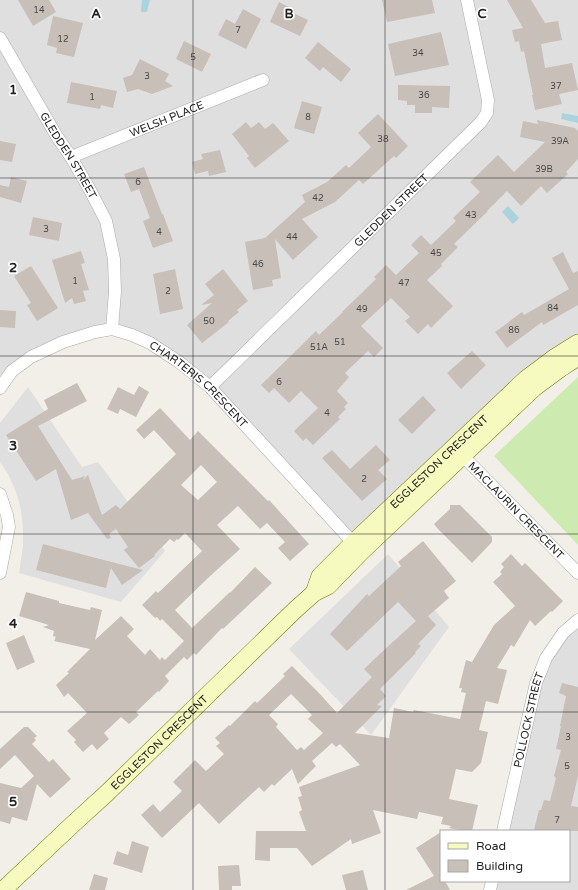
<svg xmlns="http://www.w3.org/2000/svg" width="578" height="890" viewBox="0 0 578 890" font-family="'Varela Round',sans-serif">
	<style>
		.residential { fill: #e0dfdf }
		.grass { fill: #cdebb0 }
		.water { fill: #aad3df }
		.building { fill: #c7bfb8; fill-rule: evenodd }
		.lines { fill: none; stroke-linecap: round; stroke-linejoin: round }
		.street-casing { stroke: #a9a9a9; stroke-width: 13 }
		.secondary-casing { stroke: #707d05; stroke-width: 18 }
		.street { stroke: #fff; stroke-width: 12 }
		.secondary { stroke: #f7fabf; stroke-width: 17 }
		.grid { fill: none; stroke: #222; stroke-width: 1; stroke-opacity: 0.55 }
		.labels { text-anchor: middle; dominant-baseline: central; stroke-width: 3.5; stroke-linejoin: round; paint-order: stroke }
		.number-label { font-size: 9px; fill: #4b4948 }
		.street-label { font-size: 11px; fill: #222; stroke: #fff }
		.grid-label { font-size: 13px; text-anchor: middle; font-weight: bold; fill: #222; stroke: #fff; stroke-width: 3.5; stroke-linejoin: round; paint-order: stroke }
	</style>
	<rect width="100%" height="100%" fill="#f2efe9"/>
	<path class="residential" d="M0,0H578V343L353,543L179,362L112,329L31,357L0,388Z
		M28,387L82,467L98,462L165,551L121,602L19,573L23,546V529L21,510L16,492L8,474L0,462V423Z
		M388,554L449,627L371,735L289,649Z
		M578,620V890H490L492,881H569V831H503L536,683Z"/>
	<path class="grass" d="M578,377V545L494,456Z"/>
	<path class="water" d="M142,0H150L147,12H141Z
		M562,113L578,116V123L561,119Z
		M508,206L519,218L513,224L502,212Z"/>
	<path class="building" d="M18,0H49L56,12L33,26Z
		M382,0H432L435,13L387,22Z
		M507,0H531L545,23L558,21L562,40L541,44L545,68L572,63L578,90L559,94L562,104L535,110L532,95H533L524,51L521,52L519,41L515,42L512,30L523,28Z
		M279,2L295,10L293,13L308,20L300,36L270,22Z
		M243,9L261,19L246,49L218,35L226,19L235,24Z
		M53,16L83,23L74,57L56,53L57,48L47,45Z
		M441,32L449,65L395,76L388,44Z
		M184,41L211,54L202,72L176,59Z
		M318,42L351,69L341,82L323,67L320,71L305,58Z
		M140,59L169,74L165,81L173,86L152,94L138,89L127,92L123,78L132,75Z
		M71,82L117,91L113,108L101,105L100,109L67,103Z
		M398,85L450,86L449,108L432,107V113H415V105H407V101L398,100Z
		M302,101L322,107L314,134L294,128Z
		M378,114L408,146L396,158L394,156L363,184L359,180L335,202L302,219L318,237L293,260L275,239L281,278L272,280L273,286L253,290L245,242L265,238L305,202L302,195L327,182L346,165L349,168L371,147L358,133Z
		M537,120L575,128L578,131V159L566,172L568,174L547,193L541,186L521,206L507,191L487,211H488L454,244L458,247L441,264L442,266L427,280L453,306L431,328L428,324L418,334L405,321L410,317L391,298L361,326L383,348L374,357L368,351L345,373L349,377L337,391L348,403L344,407L346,409L338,417L340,419L313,445L306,438L303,441L294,431L318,408L301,391L289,403L274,388L269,393L261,385L316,331L319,335L343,312H342L376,279L374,277L386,265L396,275L419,253L411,245L421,235L431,245L456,221L453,218L480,192L470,182L498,155L514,172L545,142L520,137L523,121L538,124Z
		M246,122L251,128L259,122L265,129L273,123L289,141L255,168L247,158L249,156L232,134Z
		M0,141L16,144L12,162L0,160Z
		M220,150L226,172L209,176L208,171L195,174L192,162L203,159L201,154Z
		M144,167L162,214H163L173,241L153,248L143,221L150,218L139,189L131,192L124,174Z
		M11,177L27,181L21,203L0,197V185L9,187Z
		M33,217L62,223L59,241L29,235Z
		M81,251L85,263L81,264L89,290L83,291L86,301L74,304L72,298L65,303L52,260Z
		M563,252L573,273L578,271V306V305L543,325L542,322L507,348L495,332L522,312L524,315L569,289L552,258Z
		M31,266L58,308L37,321L27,305L31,303L14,276Z
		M175,269L183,309L160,314L153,274Z
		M223,269L248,301L237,310L239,312L228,321L229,322L202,343L187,325L212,303L201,305L214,295L205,284Z
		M0,310L16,311L15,328L0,327Z
		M472,351L486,365L461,389L447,373Z
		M77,383L87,401L38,426L72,480L85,476L83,480L88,475L102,515L116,505L120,509L176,454L154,430L144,439L136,430L160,408L190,440L198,431L268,501L269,500L309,544L290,561L278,548L285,542L267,523L260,529L238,506L217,525L240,549L208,578L175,610L192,628L230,592V593L255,567L272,583L223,629L222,628L196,655L194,653L187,660L184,657L165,676L169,681L159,692L158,691L136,712L139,715L129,724L121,717L104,733L109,739L97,750L92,744L83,752L74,742L76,740L67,731L87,713L68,693L64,697L56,685L69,673L67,672L90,649L54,641L56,637L53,636L54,631L43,627L49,625L19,616L26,592L59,601V603L90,610L91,607L102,610L95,640L121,616L134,629L127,636L145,655L150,649L160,660L162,657L165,660L184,641L162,619L160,621L157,617L155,618L142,605L156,591L158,593L202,551L185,533L178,540L177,539L174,542L170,539L154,555L155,556L139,568L124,550L128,547L116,529L109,534L111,538L107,539L88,513L71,520L56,469L36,481L6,435L48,409L44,400ZM201,465L217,482L198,500L181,485Z
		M139,386L149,392L136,417L120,409L118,414L107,409L118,387L134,395Z
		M423,396L436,410L412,434L398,420Z
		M376,445L390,460L378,470L387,479L362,501L322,458L332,450L350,469Z
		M450,505H460L492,537V542L472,563L438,529L434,524L450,509Z
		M423,541L456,581L444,591L449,598L428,616L436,625L418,644L421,646L415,652L416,653L380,689L386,696L377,705L382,706L355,733L389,738L394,708L413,712L414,710L460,719L466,693L461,692L462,688H459L466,660L472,662L494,625L515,606L493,582L502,574L500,572L504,567L501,564L511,554L522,566L525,563L563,601L552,612L551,611L535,626L530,620L514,647L511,645L497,668L507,670L498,704L486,701L479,730L488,732L481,763L472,772L456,769L449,799L478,805L472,831H464L449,828L451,826L441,824L443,817L419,812L417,819L373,810L381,833L352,844L351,839L312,866L297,848H270V861L255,860L256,831H306L299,812L302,810L298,797L302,796L299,787L360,765L340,744L336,747L332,743L312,761L316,766L298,784L292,769L274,786L272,784L264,792L259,787L219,824L199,803L162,838L141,815L153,804L160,812L182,791L173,782L195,760L206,771L224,754L216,746L220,743L215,738L229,725L230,726L255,701L257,703L285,676L283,674L292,666L319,693L337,713L372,677L364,669L384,650L416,621L398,602L347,651L330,634L367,594L369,596L401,566L398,562ZM291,694L312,715L308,719L323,733L304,750L301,747L297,750L276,727L278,724L269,715Z
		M43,544L96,558L143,570L122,585L111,568L106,588L90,584L36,570Z
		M24,635L35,662L17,670L6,643Z
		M562,683L578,687V776L571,806L578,807V831H541L534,830L539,810H541L544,800L550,801L556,778L554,776L561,750L556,749L561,726H560L566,696L559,693Z
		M24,727H28L37,736L34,738L36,740L32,744L49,762L53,759L71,779L50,798L37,784L27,821L12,817L10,824L0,821V783L21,788L34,776L15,755L0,769V749Z
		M441,832V881H445L450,890H406L434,876L416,848Z
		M132,841L149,847L142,873L113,864L117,851L128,855Z
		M239,865L241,886H232V890H219L218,866Z
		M363,870L368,890H346L342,875Z
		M94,874L108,878L105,890H89Z"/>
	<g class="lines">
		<defs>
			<g id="street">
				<path id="s1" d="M0,38L56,135L71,157L90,190L106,221L114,259L115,292L112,329"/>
				<path id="s2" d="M71,157L263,80"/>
				<path id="s3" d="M210,387L481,122L487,113L488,100L467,0"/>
				<path id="s4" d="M0,388L12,371L31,357L63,342L95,332L112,329L132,335L150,343L179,362L210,387L358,548"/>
				<path id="s5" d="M458,451L578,573"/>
				<path d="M0,494L7,515L9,527L0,573"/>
				<path id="s6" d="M503,831L536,683L546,658L563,633L578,620"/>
				<path d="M490,890L492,881"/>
			</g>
			<g id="secondary">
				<path id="s7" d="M314,593L320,576L353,543L526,379L554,358L578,343"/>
				<path id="s8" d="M3,890L73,824L107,793L295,610L314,593L328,586L361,552L534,388L561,368L578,357"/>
			</g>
		</defs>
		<use href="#street" class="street-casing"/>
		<use href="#secondary" class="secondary-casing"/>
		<use href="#street" class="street"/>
		<use href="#secondary" class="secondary"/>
	</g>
	<path class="grid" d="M193,0V890M385,0V890M0,178H578M0,356H578M0,534H578M0,712H578"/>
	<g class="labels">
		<g class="number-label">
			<text x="39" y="10">14</text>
			<text x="238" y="30">7</text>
			<text x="63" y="39">12</text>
			<text x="418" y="53">34</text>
			<text x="193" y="57">5</text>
			<text x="147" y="76">3</text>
			<text x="556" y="86">37</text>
			<text x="424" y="95">36</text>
			<text x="92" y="97">1</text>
			<text x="308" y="117">8</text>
			<text x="383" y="139">38</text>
			<text x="560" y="141">39A</text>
			<text x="544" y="169">39B</text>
			<text x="138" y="182">6</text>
			<text x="318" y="198">42</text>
			<text x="471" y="215">43</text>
			<text x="46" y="229">3</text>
			<text x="159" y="232">4</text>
			<text x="292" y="237">44</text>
			<text x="436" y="253">45</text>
			<text x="258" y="264">46</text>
			<text x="75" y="281">1</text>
			<text x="404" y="283">47</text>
			<text x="168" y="291">2</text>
			<text x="553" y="308">84</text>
			<text x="362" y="309">49</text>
			<text x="209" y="321">50</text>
			<text x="514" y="330">86</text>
			<text x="340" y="342">51</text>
			<text x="319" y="347">51A</text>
			<text x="279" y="382">6</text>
			<text x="327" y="413">4</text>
			<text x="364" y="479">2</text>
			<text x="568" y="737">3</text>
			<text x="567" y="766">5</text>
			<text x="557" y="820">7</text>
		</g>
		<g class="street-label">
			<text stroke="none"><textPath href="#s2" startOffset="103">WELSH PLACE</textPath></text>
			<text stroke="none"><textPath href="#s1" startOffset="136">GLEDDEN STREET</textPath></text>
			<text stroke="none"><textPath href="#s3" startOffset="253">GLEDDEN STREET</textPath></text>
			<text stroke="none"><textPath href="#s4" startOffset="235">CHARTERIS CRESCENT</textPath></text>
			<text stroke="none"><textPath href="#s7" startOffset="183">EGGLESTON CRESCENT</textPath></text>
			<text stroke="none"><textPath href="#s5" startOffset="83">MACLAURIN CRESCENT</textPath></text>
			<text stroke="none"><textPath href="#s6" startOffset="114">POLLOCK STREET</textPath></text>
			<text stroke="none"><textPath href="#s8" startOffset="215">EGGLESTON CRESCENT</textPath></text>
		</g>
	</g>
	<g class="grid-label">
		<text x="96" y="18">A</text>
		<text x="289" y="18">B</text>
		<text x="482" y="18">C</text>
		<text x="13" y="94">1</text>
		<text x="13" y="272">2</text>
		<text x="13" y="450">3</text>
		<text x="13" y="628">4</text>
		<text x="13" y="806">5</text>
	</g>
	<rect x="440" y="830" width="130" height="52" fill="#ffffff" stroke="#a7a7a7"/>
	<rect x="448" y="843" width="20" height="6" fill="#f7fabf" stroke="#a7a7a7"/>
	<text x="476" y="850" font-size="12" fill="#222222">Road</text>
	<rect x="448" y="860" width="20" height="12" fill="#c7bfb8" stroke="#a7a7a7"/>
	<text x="476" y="870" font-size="12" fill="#222222">Building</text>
</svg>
